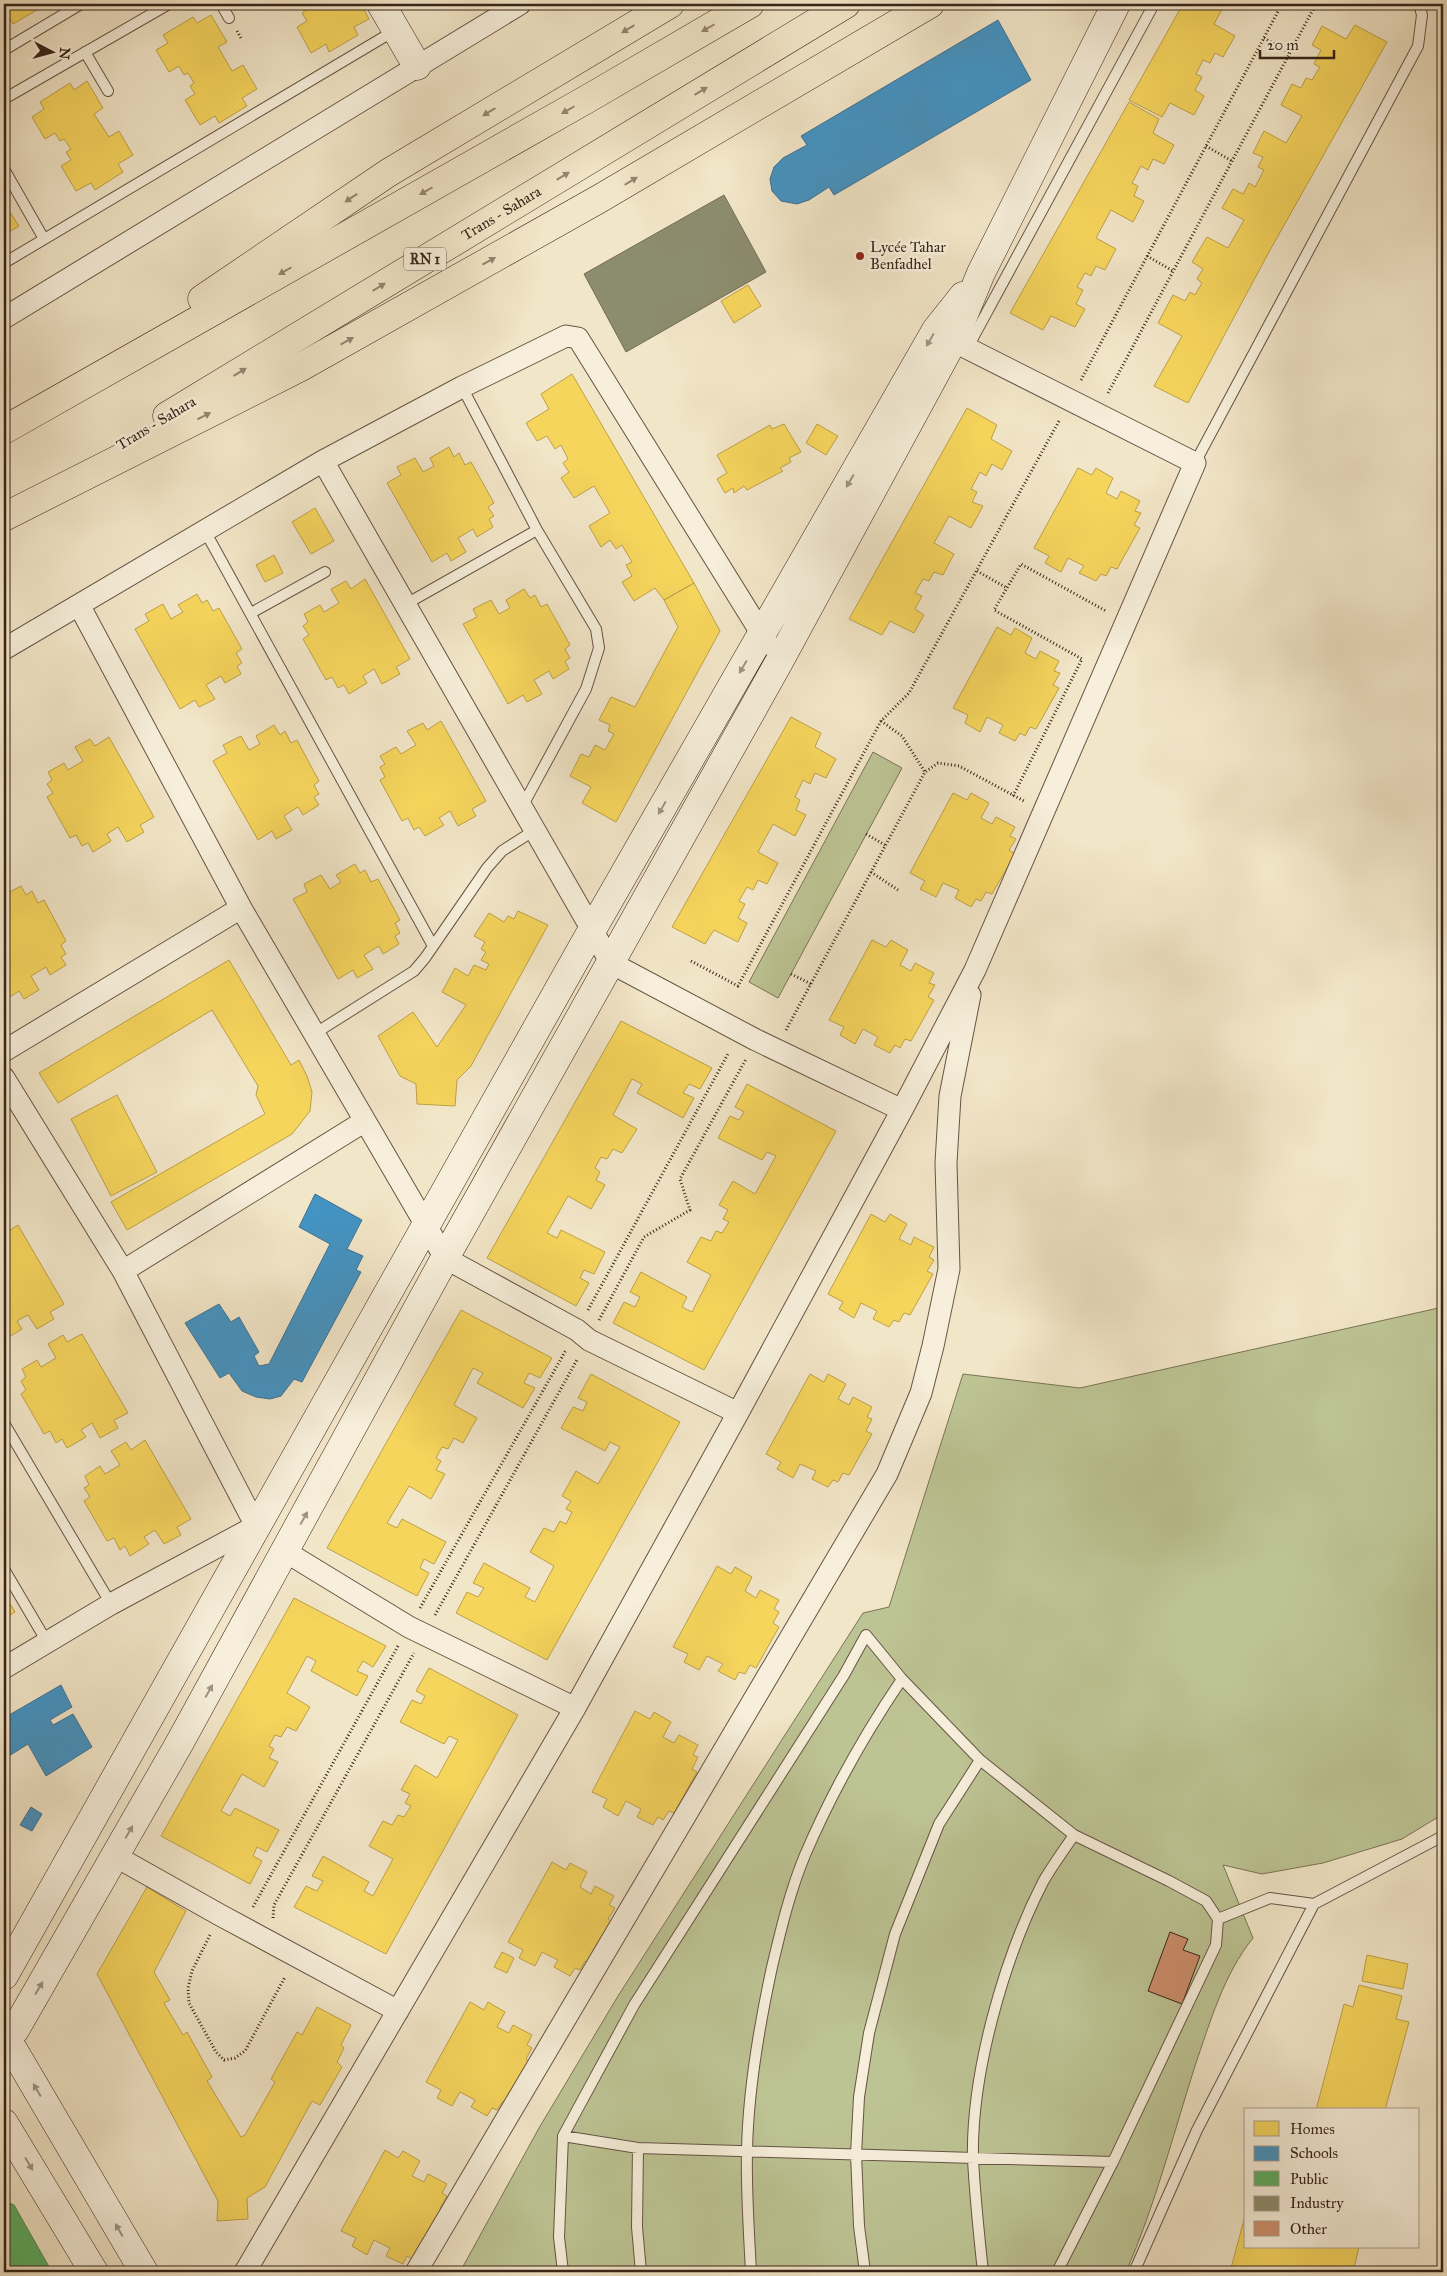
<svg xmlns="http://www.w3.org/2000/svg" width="1447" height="2276" viewBox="0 0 1447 2276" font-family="'IM FELL Great Primer',serif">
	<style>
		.green { fill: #bdc494; stroke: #7a7456 }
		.homes { fill: #f6d55c; stroke: #bda048 }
		.schools { fill: #4393c3; stroke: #407190 }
		.public { fill: #5aae61; stroke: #50844b }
		.industry { fill: #8c8c6e; stroke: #736c54 }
		.building { fill: #cc8e6b; stroke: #382319 }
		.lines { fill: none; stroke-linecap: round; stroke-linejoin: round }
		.lane-casing { stroke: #665445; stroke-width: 12 }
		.street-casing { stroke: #665445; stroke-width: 23 }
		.secondary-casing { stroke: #382319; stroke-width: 29 }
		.highway-casing { stroke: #382319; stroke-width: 29 }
		.path { stroke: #382319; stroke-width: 3; stroke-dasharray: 1 2.5; stroke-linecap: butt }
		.lane { stroke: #f7efdb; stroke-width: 10 }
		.street { stroke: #f7efdb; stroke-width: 21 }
		.secondary { stroke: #f7efdb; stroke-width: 28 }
		.highway { stroke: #f2e6c8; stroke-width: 28 }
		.oneway { fill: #958470 }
		.oneway2 { fill: #a19384 }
		.poi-dot { fill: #8f2418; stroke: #f7efdb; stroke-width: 2 }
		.labels { text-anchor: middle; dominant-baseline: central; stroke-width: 5; stroke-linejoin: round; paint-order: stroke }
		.shield { fill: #f7efdb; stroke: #716053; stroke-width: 1 }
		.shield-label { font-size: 14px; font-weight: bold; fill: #382319 }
		.street-label { font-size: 15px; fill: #382319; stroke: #f7efdb }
		.poi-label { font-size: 15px; fill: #382319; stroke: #f7efdb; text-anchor: start }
	</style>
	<rect width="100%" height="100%" fill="#f2e6c8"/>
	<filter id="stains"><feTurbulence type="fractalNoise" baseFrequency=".004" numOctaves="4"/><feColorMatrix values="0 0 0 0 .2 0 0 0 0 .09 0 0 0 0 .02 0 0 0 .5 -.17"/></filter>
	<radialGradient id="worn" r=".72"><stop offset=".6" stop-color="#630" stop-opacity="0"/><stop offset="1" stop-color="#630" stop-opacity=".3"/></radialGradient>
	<path class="green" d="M873,752L902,768L778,998L749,982Z
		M1443,1307V1814L1402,1839L1323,1863L1262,1874L1223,1865L1253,1938C1224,1974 1210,2022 1195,2066C1173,2135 1155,2206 1126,2272H460L539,2128L618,1996L863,1613L889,1607L963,1374L1080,1388Z"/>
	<path class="homes" d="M4,4H37L40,8L13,24L8,15L4,18Z
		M303,4H361L369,19L354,27L358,35L329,52L326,44L311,53L297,27L307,21L302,13L306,10Z
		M1183,4H1225L1214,24L1235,36L1223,57L1215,53L1210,63L1203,60L1196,74L1202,77L1195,90L1204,96L1194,115L1170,103L1162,117L1129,100Z
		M211,15L227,42L218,47L232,71L243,65L257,89L242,98L247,106L219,123L215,116L200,125L185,100L195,94L190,86L194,83L188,73L184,75L179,66L169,72L156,50L168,43L163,35L193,17L197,23Z
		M1355,25L1387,42L1269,252L1188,403L1154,386L1182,336L1158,323L1173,295L1185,301L1190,292L1195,295L1202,283L1197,279L1203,269L1192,262L1207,237L1228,248L1244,220L1222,208L1233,189L1243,194L1249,183L1255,187L1264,170L1258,167L1263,157L1253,153L1264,131L1286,143L1302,116L1281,105L1292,84L1301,88L1306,78L1312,80L1320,67L1314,64L1321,50L1312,45L1322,26L1346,39Z
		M87,81L103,108L94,114L109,137L119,131L133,155L118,164L123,172L95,190L91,183L76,191L61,166L71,160L66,152L71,149L64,139L60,141L55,133L45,139L32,117L44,109L40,102L70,83L74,90Z
		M1129,102L1159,119L1153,133L1174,145L1164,164L1153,159L1148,170L1141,166L1132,183L1138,186L1134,196L1144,201L1133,222L1111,210L1096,238L1116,249L1105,270L1096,266L1091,276L1085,273L1077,287L1083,290L1076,304L1085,309L1075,327L1051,316L1043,330L1010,313Z
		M4,203L19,226L4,235Z
		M748,285L761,306L734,323L721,301Z
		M572,374L694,583L664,600L655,588L634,601L622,582L632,576L626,565L632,562L622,545L616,549L610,540L601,547L589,526L610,513L594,486L574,498L561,478L569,472L563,463L568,459L561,445L555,449L547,436L537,441L526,423L549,409L541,394Z
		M967,408L997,425L991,439L1012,451L1002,470L992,464L986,476L980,472L971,489L977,492L972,502L983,506L971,528L949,516L934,543L954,554L943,575L934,572L929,581L923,579L915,593L922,596L915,609L924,615L914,633L890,621L882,635L849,619Z
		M784,424L801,452L789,458L791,462L780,468L783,471L747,490L744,486L734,493L733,488L725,493L717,479L727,473L717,455L770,425L772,429Z
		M817,424L838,436L826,455L806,443Z
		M449,447L454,457L459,453L465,465L471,462L494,503L488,507L494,516L489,519L493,527L477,537L473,529L458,538L466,552L451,561L447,553L432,562L387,483L401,475L397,467L415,458L423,472L434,466L430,458Z
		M1078,468L1092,475L1096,468L1113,478L1106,493L1117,499L1121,491L1140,501L1135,511L1141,513L1134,525L1140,528L1117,569L1111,567L1106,576L1101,574L1096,581L1079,573L1084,566L1068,558L1061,572L1045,563L1049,556L1034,548Z
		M315,508L334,541L311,554L292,522Z
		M274,555L283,573L265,582L256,565Z
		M365,579L410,659L396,667L400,674L382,684L374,669L363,676L367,683L349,694L344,685L338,688L332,677L326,680L303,639L309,635L303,626L308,622L304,614L320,605L324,612L339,603L331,589L346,581L351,589Z
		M694,583L720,631L616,822L582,803L591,787L570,776L581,754L589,757L595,745L605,750L614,734L608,731L610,725L599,720L611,697L635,707L678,627L664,600Z
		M524,589L530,598L535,595L541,607L547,604L570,645L565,649L570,658L565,661L569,669L553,679L549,671L534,680L542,694L527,702L523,695L508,704L463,624L477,617L473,609L491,600L499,614L510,608L506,600Z
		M197,594L202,603L207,600L213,611L219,608L242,649L236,653L242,663L237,666L241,674L225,683L221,676L206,685L215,699L199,707L195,700L180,709L135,629L149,621L145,614L163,604L171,619L183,612L178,605Z
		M997,627L1011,635L1015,628L1032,638L1025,653L1036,659L1040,651L1059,661L1054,671L1060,673L1053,685L1059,688L1036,729L1030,727L1025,736L1020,733L1015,741L999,733L1003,725L987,717L980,732L965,723L968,715L953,708Z
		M791,717L821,733L815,747L836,759L826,778L815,773L810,784L803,780L795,797L800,800L796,810L806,815L795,836L773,824L758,852L778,863L767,884L758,880L753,890L747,887L739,901L745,904L738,918L747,923L738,942L714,930L705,944L672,927Z
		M441,721L486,801L472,809L476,816L458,826L450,811L439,818L444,825L425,836L419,827L414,830L408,818L402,821L380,780L385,777L380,767L385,764L380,756L396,747L401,754L416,745L407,731L423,723L427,730Z
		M274,725L280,735L285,731L291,743L297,740L319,781L314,785L319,794L314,797L319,805L303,815L298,807L284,816L292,830L276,839L272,831L258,840L213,761L227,753L223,745L241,736L249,750L260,744L256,736Z
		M109,737L154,817L140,825L144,832L127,842L118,827L107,834L111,841L93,852L88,843L82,846L76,835L70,838L47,797L53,793L47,784L52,780L48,772L64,763L68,770L83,761L75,747L90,739L95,746Z
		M953,793L967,800L971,793L989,803L981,818L992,824L996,817L1015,827L1010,836L1016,839L1009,850L1015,854L992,894L986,892L981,901L976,899L971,907L955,898L959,890L943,883L936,897L920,889L925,881L910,873Z
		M355,864L360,873L365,870L371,882L378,879L400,920L395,923L400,933L395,936L399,944L383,954L379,946L364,955L373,969L357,978L353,970L338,979L293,899L307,892L304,884L321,875L330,889L341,882L336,875Z
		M21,886L26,895L32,891L38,903L44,900L66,941L61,945L66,954L61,957L66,965L50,975L46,967L31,976L39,990L24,999L19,991L5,1000L4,906L7,904L4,895Z
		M518,911L548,925L471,1066L457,1080L455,1106L417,1104L416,1084L400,1076L378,1036L413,1012L437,1047L466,1005L442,992L455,968L468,976L474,965L486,970L489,964L481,960L486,952L481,949L485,942L474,936L489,913L504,922L508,916L514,919Z
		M872,940L886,947L891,940L908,950L900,965L911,971L915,963L934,973L929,983L935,985L928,997L934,1000L911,1041L905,1039L900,1048L895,1045L890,1053L874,1045L878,1037L863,1029L855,1044L840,1035L844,1027L829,1020Z
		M229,960L291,1065L299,1060L307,1076L312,1092L310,1111L292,1134L127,1230L111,1202L265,1114L256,1095L258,1086L212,1010L58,1103L39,1073Z
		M621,1021L712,1068L700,1089L689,1084L683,1093L694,1098L683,1118L637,1093L642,1084L632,1079L613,1115L637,1129L622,1153L613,1149L607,1159L601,1157L595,1168L600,1172L596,1180L605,1185L591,1209L568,1196L547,1233L557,1238L561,1230L605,1252L594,1274L584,1270L580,1278L589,1283L576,1306L487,1258Z
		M747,1084L836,1131L704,1370L613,1323L624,1302L635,1307L640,1297L630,1292L641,1272L687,1297L682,1307L692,1312L711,1275L687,1262L701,1237L711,1241L716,1231L722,1233L729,1222L723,1219L728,1210L719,1205L733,1181L755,1194L776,1156L767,1152L762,1160L718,1138L730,1116L739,1120L744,1112L735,1107Z
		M117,1095L157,1172L111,1196L71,1119Z
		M871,1214L885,1222L890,1214L907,1224L899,1239L911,1245L914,1237L934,1247L929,1257L934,1260L927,1271L933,1274L910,1315L904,1313L899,1322L894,1320L889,1327L873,1319L877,1311L861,1303L854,1318L839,1309L843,1302L828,1294Z
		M18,1225L64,1304L50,1312L54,1319L37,1329L28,1315L17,1321L22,1329L4,1340V1234Z
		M461,1310L552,1358L540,1378L529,1373L524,1383L535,1388L523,1408L477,1383L483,1373L473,1368L454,1405L477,1418L463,1443L454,1438L448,1449L442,1447L436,1458L441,1461L436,1470L445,1474L431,1499L409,1486L387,1523L397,1528L402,1519L446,1542L434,1564L424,1559L420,1568L429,1573L417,1596L327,1548Z
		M82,1334L128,1413L114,1420L118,1428L100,1438L92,1423L81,1430L86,1437L67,1448L62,1439L56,1443L50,1431L44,1434L21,1394L26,1390L21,1381L26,1377L22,1369L37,1360L41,1367L56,1358L48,1344L63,1335L67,1342Z
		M591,1374L680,1422L547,1660L456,1613L467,1592L478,1597L484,1588L473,1583L484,1563L530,1588L525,1597L535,1602L554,1566L530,1552L544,1528L554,1532L560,1521L566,1524L572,1512L566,1509L571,1501L562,1496L576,1471L598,1484L620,1447L610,1442L605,1451L561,1428L573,1407L583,1411L587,1402L578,1398Z
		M810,1374L824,1382L828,1374L846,1384L838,1399L849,1405L853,1397L872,1407L867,1417L872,1419L866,1431L872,1434L849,1475L843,1473L838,1482L833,1480L828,1487L812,1479L816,1471L800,1464L793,1478L777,1469L781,1462L766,1454Z
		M145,1440L191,1519L177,1527L181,1535L164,1544L155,1530L144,1537L149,1544L130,1556L125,1546L120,1550L114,1538L107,1541L84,1501L90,1497L84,1488L89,1485L85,1476L100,1466L105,1474L120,1465L111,1451L126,1442L131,1450Z
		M717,1566L731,1574L735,1567L752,1577L745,1591L756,1598L760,1590L779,1600L774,1609L779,1612L773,1623L779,1627L756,1668L750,1665L745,1674L739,1672L735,1680L718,1671L723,1664L707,1656L699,1670L684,1662L688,1654L673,1647Z
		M4,1594L15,1612L4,1619Z
		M294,1598L386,1646L373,1667L363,1661L357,1671L368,1676L357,1696L311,1671L316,1661L307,1656L287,1693L310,1707L296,1731L287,1727L281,1737L275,1735L269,1746L274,1749L269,1758L278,1762L264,1787L242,1774L221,1811L230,1816L235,1808L279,1830L267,1852L257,1847L253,1856L262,1861L250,1884L161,1836Z
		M429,1668L518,1715L386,1954L294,1907L306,1886L317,1891L323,1881L312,1876L323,1856L369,1882L364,1891L373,1896L393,1859L369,1846L383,1821L392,1825L398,1815L404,1817L411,1806L405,1803L410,1794L401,1790L415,1765L437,1778L458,1740L449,1736L444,1744L400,1722L412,1700L421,1704L425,1696L416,1691Z
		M635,1711L650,1719L654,1712L671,1722L663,1737L674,1743L679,1735L698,1745L693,1755L698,1757L692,1769L697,1772L674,1813L669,1811L663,1820L658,1817L653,1825L637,1817L641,1809L626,1801L618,1816L603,1807L607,1799L592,1792Z
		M552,1862L566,1870L570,1863L587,1872L580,1887L591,1894L595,1886L614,1896L609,1905L615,1908L608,1919L614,1923L591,1964L585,1961L580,1970L575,1968L570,1976L554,1967L558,1960L542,1952L535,1966L519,1958L523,1950L508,1942Z
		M147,1887L186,1911L154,1972L170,2000L164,2003L183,2035L187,2032L212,2077L207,2081L241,2137L245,2135L275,2082L271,2079L297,2032L302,2035L317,2007L351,2025L341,2045L344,2048L337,2062L342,2067L320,2105L312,2101L265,2187L247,2198L248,2219L217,2221L218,2201L97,1974Z
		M502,1952L514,1958L507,1973L494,1967Z
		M1367,1955L1408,1964L1403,1989L1362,1981Z
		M1359,1985L1402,1996L1396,2019L1409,2022L1385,2110H1316L1344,2004L1353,2007Z
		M470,2002L484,2010L488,2002L505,2012L497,2027L509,2033L513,2025L532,2035L527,2045L532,2048L526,2059L531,2062L509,2103L503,2101L497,2110L492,2108L487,2116L471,2107L475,2100L460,2092L452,2106L437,2098L441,2090L426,2082Z
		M385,2150L398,2158L403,2151L420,2161L412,2176L424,2182L428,2174L447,2184L442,2193L447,2196L440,2208L446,2211L412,2259L407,2256L403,2264L386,2256L390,2248L374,2240L367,2255L352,2246L356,2238L341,2231Z
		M1246,2212V2247H1359L1353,2272H1230Z"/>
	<path class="schools" d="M998,20L1031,80L834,195L829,187L809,200L797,204L781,201L772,191L770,179L774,167L783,158L807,145L801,136Z
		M315,1194L362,1220L347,1249L363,1256L356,1270L361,1272L302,1382L294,1379L281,1396L270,1399L256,1397L242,1391L229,1373L220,1378L185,1323L219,1304L231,1322L239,1317L259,1352L254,1356L259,1366L269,1364L330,1244L299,1227Z
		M61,1685L72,1707L50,1720L53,1725L73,1714L92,1747L46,1776L28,1744L4,1759V1718Z
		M31,1807L42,1814L32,1831L20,1825Z"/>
	<path class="public" d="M4,2201L14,2205L52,2272H4Z"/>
	<path class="industry" d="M724,195L766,272L626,352L584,274Z"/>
	<path class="building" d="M1170,1932L1188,1939L1183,1950L1200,1956L1182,2004L1148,1991Z"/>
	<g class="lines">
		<defs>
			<path id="lane" d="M221,4L229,18
				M4,50L81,4
				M85,52L108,91
				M4,99L169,4
				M4,169L44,239
				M4,263L394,31
				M968,347L1154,4
				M462,387L537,530L596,629L599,648L586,689L522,807
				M1195,463L1418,46L1422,15L1419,4
				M205,531L433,946
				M406,604L537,530
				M251,613L325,572
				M314,1034L414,971L425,958L487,868L502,851L535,830
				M4,1423L111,1604
				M4,1569L47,1642
				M1218,1919L1270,1898L1314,1904L1443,1836
				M563,2136L638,2148L1113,2162
				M638,2148L637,2227L641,2272
				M563,2272L559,2237L563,2136L634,2005L844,1675L866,1635L902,1679L980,1760L1074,1835L1169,1881L1206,1901L1218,1919L1216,1945L1113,2162L1057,2272
				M751,2272C749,2232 746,2191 747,2151C748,2089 759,2027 772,1967C781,1929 790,1891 805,1855C832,1792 864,1735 902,1679
				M865,2272L859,2226L856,2154L859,2097L869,2033L895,1934L939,1824L980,1760
				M983,2272C979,2235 975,2197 973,2159C971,2074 1004,1958 1043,1882C1052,1866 1064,1850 1074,1835
				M1134,2272L1197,2130L1314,1904"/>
			<path id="street" d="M4,318L520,4
				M323,461L611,963L756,1040L902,1110
				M79,605L241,908L445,1258L577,1330L589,1340L738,1413
				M4,649L323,461L462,387L566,336L578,338L768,644
				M4,1051L241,908
				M4,1078L123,1271L256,1526L111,1604L4,1668
				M123,1271L365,1121
				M286,1552L409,1627L575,1708
				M115,1856L220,1915L398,2011
				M245,2272L575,1708L738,1413L902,1110L975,970L1195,463L953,341
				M416,2272L887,1474L921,1393L933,1346L949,1269L946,1163L950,1096L970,995"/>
			<path id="secondary" d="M381,4L417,66
				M4,1976L592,930L936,330L963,296
				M15,2030L179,1744L445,1258L779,662L953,341L981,273L1116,4
				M13,2049L144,2272
				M4,2123L94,2272"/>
			<g id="highway">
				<path d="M202,299L388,173L670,4"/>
				<path id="s1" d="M167,416L846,4"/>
				<path d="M4,430L589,98L750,4"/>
				<path d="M4,517L299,368L599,199L930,4"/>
			</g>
		</defs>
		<use href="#lane" class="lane-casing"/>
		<use href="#street" class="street-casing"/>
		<use href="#secondary" class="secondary-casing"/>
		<use href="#highway" class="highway-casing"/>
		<path class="path" d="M237,31L242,40
			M1264,38L1290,53
			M1206,146L1232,161
			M1147,256L1173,271
			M1081,380L1282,4
			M1108,393L1316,4
			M977,571L1007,588
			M881,721L902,736L925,772
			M1013,796L1082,659L994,610L1021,564L1106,611
			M866,834L885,845
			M871,872L898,890
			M691,961L738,986L881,721L909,693L1059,421
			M791,974L811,984
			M786,1030L925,772L938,763L959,766L1024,801
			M588,1310L729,1052
			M599,1320L644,1237L690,1210L680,1179L746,1059
			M420,1608L566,1350
			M435,1615L578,1358
			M253,1907L398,1646
			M273,1918L274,1905L414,1653
			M210,1935L192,1971L188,1988L189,2003L216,2052L224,2060L235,2058L245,2051L285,1977"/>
		<use href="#lane" class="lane"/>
		<use href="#street" class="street"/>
		<use href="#secondary" class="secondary"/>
		<use href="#highway" class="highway"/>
	</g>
	<defs><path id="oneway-solid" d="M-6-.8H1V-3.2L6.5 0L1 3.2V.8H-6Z" transform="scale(1.25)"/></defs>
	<g class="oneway">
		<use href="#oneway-solid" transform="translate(708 28) rotate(150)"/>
		<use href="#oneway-solid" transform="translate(628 29) rotate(149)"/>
		<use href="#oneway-solid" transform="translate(701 91) rotate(-31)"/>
		<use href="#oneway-solid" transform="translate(568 110) rotate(150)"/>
		<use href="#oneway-solid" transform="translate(489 112) rotate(149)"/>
		<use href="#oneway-solid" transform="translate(563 176) rotate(-31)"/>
		<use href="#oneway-solid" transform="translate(631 181) rotate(-31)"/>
		<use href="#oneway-solid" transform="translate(426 191) rotate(150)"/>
		<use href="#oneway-solid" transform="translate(351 198) rotate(146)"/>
		<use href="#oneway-solid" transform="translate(489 261) rotate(-29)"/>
		<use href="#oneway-solid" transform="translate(285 271) rotate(150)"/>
		<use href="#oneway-solid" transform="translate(379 287) rotate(-31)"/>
		<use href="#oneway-solid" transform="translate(347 341) rotate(-29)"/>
		<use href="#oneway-solid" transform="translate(240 372) rotate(-31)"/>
		<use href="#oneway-solid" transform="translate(204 416) rotate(-27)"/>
	</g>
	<g class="oneway2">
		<use href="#oneway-solid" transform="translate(930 340) rotate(120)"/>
		<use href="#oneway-solid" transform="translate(850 481) rotate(120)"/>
		<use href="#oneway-solid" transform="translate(743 667) rotate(120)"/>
		<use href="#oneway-solid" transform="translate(662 808) rotate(120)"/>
		<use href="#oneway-solid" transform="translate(304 1518) rotate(-61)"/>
		<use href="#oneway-solid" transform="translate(209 1691) rotate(-61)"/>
		<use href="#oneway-solid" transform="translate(129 1832) rotate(-60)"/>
		<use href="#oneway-solid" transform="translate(39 1988) rotate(-60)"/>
		<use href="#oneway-solid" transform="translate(37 2090) rotate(-120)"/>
		<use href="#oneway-solid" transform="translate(29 2164) rotate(59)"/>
		<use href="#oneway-solid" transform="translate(119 2230) rotate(-120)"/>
	</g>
	<circle class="poi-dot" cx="860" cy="256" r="5"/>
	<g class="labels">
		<rect class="shield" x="404" y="247.5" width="42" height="23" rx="4"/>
		<g class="shield-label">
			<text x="425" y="259">RN 1</text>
		</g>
		<g class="street-label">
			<text stroke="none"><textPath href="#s1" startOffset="391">Trans - Sahara</textPath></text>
			<text transform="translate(156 423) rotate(-31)">Trans - Sahara</text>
		</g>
		<g class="poi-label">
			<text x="870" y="247">Lycée Tahar<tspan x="870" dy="17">Benfadhel</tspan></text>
		</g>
	</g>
	<rect width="1447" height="2276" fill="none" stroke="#f2e6c8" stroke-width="20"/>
	<rect x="5" y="5" width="1437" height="2266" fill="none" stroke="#382319" stroke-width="2.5"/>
	<rect x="10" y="10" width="1427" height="2256" fill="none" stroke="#382319"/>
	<rect x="1244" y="2108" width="175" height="140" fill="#f7efdb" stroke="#ab9d8d"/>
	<rect x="1254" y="2121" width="25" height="15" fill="#f6d55c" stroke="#ab9d8d"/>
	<text x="1290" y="2134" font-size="15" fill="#382319">Homes</text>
	<rect x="1254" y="2146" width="25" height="15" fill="#4393c3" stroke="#ab9d8d"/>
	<text x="1290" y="2158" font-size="15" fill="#382319">Schools</text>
	<rect x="1254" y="2171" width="25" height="15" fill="#5aae61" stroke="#ab9d8d"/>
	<text x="1290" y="2184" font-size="15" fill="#382319">Public</text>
	<rect x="1254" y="2196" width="25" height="15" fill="#8c8c6e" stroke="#ab9d8d"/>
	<text x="1290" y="2208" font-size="15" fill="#382319">Industry</text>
	<rect x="1254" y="2221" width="25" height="15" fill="#cc8e6b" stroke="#ab9d8d"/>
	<text x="1290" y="2234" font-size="15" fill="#382319">Other</text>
	<g transform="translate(52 52) rotate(96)" stroke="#f7efdb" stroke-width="4" paint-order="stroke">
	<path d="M0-4L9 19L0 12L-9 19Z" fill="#382319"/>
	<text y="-8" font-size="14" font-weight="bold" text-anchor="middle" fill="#382319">N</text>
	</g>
	<path d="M1260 50v8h74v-8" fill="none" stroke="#382319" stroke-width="2.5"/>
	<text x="1267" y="50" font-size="15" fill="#382319" stroke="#f7efdb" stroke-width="4" paint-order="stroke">20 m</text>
	<rect width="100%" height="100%" filter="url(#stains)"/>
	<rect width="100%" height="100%" fill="url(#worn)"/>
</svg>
